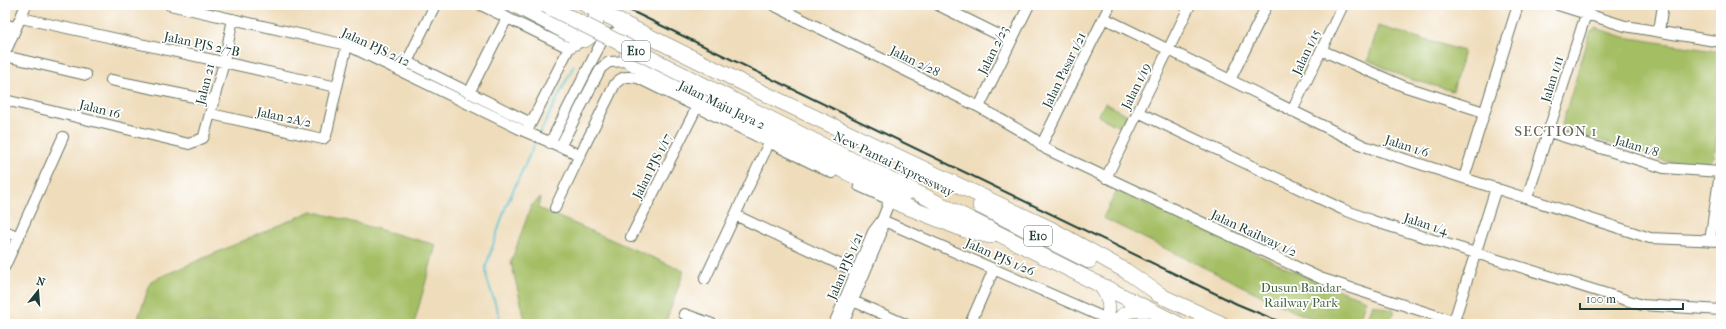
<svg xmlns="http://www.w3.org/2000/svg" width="1726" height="329" viewBox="0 0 1726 329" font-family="'IM FELL French Canon',serif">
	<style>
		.green { fill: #a4be64; stroke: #627e4c }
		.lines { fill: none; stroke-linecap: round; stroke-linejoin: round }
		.stream { stroke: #53c0cc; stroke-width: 2 }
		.minor-casing { stroke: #687563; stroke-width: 12 }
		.major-casing { stroke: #687563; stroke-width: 14 }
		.highway-casing { stroke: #687563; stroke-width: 16 }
		.minor { stroke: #fff; stroke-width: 10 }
		.major { stroke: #fff; stroke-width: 13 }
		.highway { stroke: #fff; stroke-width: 15 }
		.rail { stroke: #1f3d34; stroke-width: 2 }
		.highway-bridge-casing { stroke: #687563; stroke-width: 16; stroke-linecap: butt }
		.highway-bridge { stroke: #fff; stroke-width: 15 }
		.labels { text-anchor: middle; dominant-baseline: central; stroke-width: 3.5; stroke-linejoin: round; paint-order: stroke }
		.shield { fill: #fff; stroke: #627771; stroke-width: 1 }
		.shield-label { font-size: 12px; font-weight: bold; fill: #1f3d34 }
		.street-label { font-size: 13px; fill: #1f3d34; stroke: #fff }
		.park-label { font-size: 13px; fill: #476442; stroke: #fff }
		.quarter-label { font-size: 15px; letter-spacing: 1px; fill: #646156; stroke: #fff }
	</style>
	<rect width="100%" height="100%" fill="#fff"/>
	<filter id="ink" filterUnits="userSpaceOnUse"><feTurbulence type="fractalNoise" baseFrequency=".025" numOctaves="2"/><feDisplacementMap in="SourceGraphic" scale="8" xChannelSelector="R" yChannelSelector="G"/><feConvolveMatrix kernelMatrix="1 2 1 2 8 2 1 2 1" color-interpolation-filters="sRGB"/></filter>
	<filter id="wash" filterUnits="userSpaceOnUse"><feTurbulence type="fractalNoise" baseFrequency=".012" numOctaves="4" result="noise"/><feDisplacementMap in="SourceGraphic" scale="16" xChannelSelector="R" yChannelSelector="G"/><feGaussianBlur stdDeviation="0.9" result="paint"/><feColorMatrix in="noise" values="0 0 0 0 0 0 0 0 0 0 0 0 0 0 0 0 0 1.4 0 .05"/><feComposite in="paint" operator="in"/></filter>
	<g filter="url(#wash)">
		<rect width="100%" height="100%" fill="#efdcba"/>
		<path class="green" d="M1378,26L1464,51L1453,91L1406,78L1368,60Z
			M1596,28L1624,37L1721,52V113L1714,157L1707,164L1668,162L1565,129L1562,124L1590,33Z
			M1105,103L1127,115L1121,128L1098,116Z
			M1117,190L1317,282L1366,300L1358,324H1327L1293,311L1103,218Z
			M540,198L538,208L684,271L665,324H526L511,262L531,206Z
			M312,211L436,245L414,324H136L151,281Z
			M1373,304L1394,311L1389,324H1366Z"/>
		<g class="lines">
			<path class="stream" d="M540,133L574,65
				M502,324L487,279L486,266L506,206L534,145"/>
		</g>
	</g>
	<g filter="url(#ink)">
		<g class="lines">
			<defs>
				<path id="minor" d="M170,5L347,45L526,132L580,155L615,84C622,76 628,76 638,78L832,173
					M481,5L569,48
					M773,5L979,107L1033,138L1046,149L1320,278L1462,324
					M938,5L1011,41
					M1558,5L1625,26L1721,42
					M21,18L337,87L347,45
					M1104,18L1364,146L1650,238L1721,241
					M5,24L16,28
					M1659,31L1663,5
					M1321,50L1403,86L1484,112
					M5,53L26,5
					M5,56L86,75
					M407,62L531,123
					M404,68L435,5
					M111,80L214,101
					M1230,80L1267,5
					M469,93L507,18
					M5,100L189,144L203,138L204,136L224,62L233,19
					M979,107L1029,5
					M1292,111L1343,5
					M1138,112L1342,209L1373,221L1642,305L1721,310
					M211,114L323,139L326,136L337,87
					M528,129L569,48L584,40
					M1549,132L1664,168L1720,172
					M550,143L602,41C614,31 620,30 635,33
					M1041,146L1110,5
					M560,147L601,68L609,62L629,61
					M1106,178L1190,5
					M1464,178L1518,5
					M1527,198L1586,14
					M555,208L580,155
					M735,215L856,272
					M882,220L1107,319
					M5,231L19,237
					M631,237L697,107
					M1710,241L1721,166
					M5,266L63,137
					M705,279L769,143
					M853,301L905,324
					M684,314L712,324
					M1454,321L1496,188
					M834,324L873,232L882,220
					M843,324L881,234L882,220L890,200L859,186
					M970,324L994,269"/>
				<path id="major" d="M1100,286C1110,299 1111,309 1105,324
					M1116,324C1122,309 1135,310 1150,311"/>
				<path id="highway" d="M515,5L579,39L584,40C593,36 596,28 596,18
					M586,5L761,92L1051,229L1126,271L1165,298
					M637,40L631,43L627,51L629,61L860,179L889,190L908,192
					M727,97L1178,324
					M890,200L965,230L990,236
					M980,206L1089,261
					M1157,294L1222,324"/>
			</defs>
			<use href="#minor" class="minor-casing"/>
			<use href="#major" class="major-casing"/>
			<use href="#highway" class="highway-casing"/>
			<use href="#minor" class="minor"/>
			<use href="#major" class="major"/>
			<use href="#highway" class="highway"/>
			<path class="rail" d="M619,5L1237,304L1285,324"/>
			<defs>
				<path id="highway-bridge" d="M545,5L727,97"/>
			</defs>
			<use href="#highway-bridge" class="highway-bridge-casing"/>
			<use href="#highway-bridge" class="highway-bridge"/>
		</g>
	</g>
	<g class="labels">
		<g class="shield">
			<rect x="622" y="41" width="28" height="20" rx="3"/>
			<rect x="1024" y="226" width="28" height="20" rx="3"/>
		</g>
		<g class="shield-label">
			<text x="636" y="51">E10</text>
			<text x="1038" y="236">E10</text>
		</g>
		<g class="street-label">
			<text transform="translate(202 44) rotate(12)">Jalan PJS 2/7B</text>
			<text transform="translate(376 47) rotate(25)">Jalan PJS 2/12</text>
			<text transform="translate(993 50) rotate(-64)">Jalan 2/23</text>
			<text transform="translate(1306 52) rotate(-65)">Jalan 1/15</text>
			<text transform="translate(915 61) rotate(26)">Jalan 2/28</text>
			<text transform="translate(1064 70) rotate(-64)">Jalan Pasar 1/21</text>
			<text transform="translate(1552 79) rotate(-73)">Jalan 1/11</text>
			<text transform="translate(205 84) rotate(-76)">Jalan 21</text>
			<text transform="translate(1136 86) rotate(-64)">Jalan 1/19</text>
			<text transform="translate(722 105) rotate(26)">Jalan Maju Jaya 2</text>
			<text transform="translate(100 109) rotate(14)">Jalan 16</text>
			<text transform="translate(284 117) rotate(12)">Jalan 2A/2</text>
			<text transform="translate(1407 146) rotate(18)">Jalan 1/6</text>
			<text transform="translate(1637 146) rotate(17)">Jalan 1/8</text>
			<text transform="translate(894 164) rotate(26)">New Pantai Expressway</text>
			<text transform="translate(652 166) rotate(-63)">Jalan PJS 1/17</text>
			<text transform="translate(1426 224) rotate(18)">Jalan 1/4</text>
			<text transform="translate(1254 233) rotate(25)">Jalan Railway 1/2</text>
			<text transform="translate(1000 257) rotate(24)">Jalan PJS 1/26</text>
			<text transform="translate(845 266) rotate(-67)">Jalan PJS 1/21</text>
		</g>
		<g class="park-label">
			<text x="1301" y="287">Dusun Bandar<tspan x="1301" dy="15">Railway Park</tspan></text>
		</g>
		<g class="quarter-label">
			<text x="1556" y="131">SECTION 1</text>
		</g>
	</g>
	<rect width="1726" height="329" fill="none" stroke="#fff" stroke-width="20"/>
	<g transform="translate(38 291) rotate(17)" stroke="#ffffff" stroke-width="3" paint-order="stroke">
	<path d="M0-3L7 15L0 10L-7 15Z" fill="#1f3d34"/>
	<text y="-6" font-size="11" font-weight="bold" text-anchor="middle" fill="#1f3d34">N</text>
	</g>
	<path d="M1580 303v6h103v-6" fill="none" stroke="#1f3d34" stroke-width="2"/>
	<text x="1586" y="303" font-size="12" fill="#1f3d34" stroke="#ffffff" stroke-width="3" paint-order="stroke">100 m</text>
</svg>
